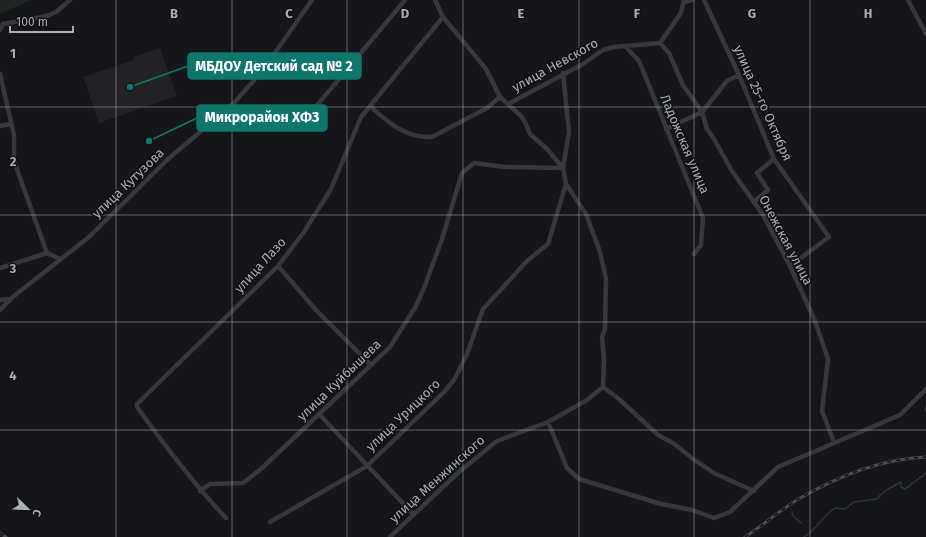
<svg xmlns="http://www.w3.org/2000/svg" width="926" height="537" viewBox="0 0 926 537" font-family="'Fira Sans',sans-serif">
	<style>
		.built { fill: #222225 }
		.green { fill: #1e261f }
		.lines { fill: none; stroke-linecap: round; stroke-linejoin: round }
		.stream { stroke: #2c353c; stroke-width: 1.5 }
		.minor { stroke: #37383d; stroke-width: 4.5 }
		.rail-casing { stroke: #4a4c52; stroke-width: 3 }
		.rail { stroke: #111113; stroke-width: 1.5; stroke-dasharray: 4.5; stroke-linecap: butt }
		.grid { fill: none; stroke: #a8adb8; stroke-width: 1; stroke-opacity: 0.55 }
		.labels { text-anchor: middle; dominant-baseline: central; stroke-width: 3; stroke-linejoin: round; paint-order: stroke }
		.street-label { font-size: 13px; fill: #a8adb8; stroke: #111113 }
		.grid-label { font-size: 13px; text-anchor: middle; font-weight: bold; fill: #a8adb8; stroke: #111113; stroke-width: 3; stroke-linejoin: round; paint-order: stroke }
		.leader { fill: none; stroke: #0f766e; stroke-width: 1.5 }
		.callout-dot { fill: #0f766e; stroke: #111113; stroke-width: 1.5 }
		.callout { fill: #0f766e; stroke: #0f766e; stroke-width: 1.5 }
		.callout-label { font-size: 14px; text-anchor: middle; font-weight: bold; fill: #fff }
	</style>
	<rect width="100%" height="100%" fill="#161618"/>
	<path class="built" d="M160,48L177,96L99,123L83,77L134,60L133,57Z"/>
	<path class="green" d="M0,0H31L0,14Z"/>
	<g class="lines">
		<path class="stream" d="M925,411L926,405
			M792,512L793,516L801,523
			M804,537C817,529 823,516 835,508L845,509L854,502L877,499C884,489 893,487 901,482V487L905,489L926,473"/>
		<path class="minor" d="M435,0L443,17L486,69L500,97L521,116L525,122L530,134L547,149L563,168
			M704,0L739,75L774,159L829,237L790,266
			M908,0L926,34
			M684,2L692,0
			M0,30L3,24L47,16L56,12L70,0
			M660,43L669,53L683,85L702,112L707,129L714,139L732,171L763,215L790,266L815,321L828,359L822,411L834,442
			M625,46L639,61L703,218L701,245L694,254
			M0,74L14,135V161L47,253
			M508,104L583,64L603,50L614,47L660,43L681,13L684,0
			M370,106C389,123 405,138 432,137L487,108L500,97
			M0,126L11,124
			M298,128L405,0
			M666,129L702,112L727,81L739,75
			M755,201L768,190L757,173L774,159
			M278,266L316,310L371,365
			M0,268L47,253L60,259
			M0,300L10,299
			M0,310L14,296L89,237L168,159L233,104L263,70L312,0
			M603,387L619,399L658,435L673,443L693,459L714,473L754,491
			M319,414L413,514
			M548,422L567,468L579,479L661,504L692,510L714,518L730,512L778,467L900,415L926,389
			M200,491L210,484L243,483L261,469L390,347L416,306L424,288L442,239L462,173L474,163L505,167L563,168
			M226,518C193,483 165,446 137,407V404L278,266L304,232L331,189L361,117L443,17
			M270,522L367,466L444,392L454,380L467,354L483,309L527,261L548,244L566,184
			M390,537L460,471L497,441L548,422L587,400L603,387L604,359L602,337L605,329L606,279L600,252L586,214L566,184L563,168L569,132L563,73"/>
		<defs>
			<path id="rail" d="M0,533L6,537
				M745,537C762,526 779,511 797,500C836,477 880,459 926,457"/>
		</defs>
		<use href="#rail" class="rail-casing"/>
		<use href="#rail" class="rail"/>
	</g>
	<path class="grid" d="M116,0V537M232,0V537M347,0V537M463,0V537M579,0V537M694,0V537M810,0V537M0,107H926M0,215H926M0,322H926M0,430H926"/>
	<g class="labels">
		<g class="street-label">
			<text transform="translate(555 65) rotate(-29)">улица Невского</text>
			<text transform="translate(763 103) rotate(66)">улица 25-го Октября</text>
			<text transform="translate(685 144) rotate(67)">Ладожская улица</text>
			<text transform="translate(128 183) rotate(-44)">улица Кутузова</text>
			<text transform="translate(786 240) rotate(62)">Онежская улица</text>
			<text transform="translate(260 265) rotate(-48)">улица Лазо</text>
			<text transform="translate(339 380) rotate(-44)">улица Куйбышева</text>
			<text transform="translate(403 415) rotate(-44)">улица Урицкого</text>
			<text transform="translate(437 479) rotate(-42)">улица Менжинского</text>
		</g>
	</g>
	<g class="grid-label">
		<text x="174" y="18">B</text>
		<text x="289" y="18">C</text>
		<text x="405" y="18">D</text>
		<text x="521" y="18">E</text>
		<text x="637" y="18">F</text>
		<text x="752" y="18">G</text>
		<text x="868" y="18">H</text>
		<text x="13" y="58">1</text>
		<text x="13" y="166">2</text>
		<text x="13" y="273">3</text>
		<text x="13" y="380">4</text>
	</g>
	<path class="leader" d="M130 87L188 66M149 141L197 118"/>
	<g class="callout-dot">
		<circle cx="130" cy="87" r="4"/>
		<circle cx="149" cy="141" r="4"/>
	</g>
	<g class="callout">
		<rect x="188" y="53" width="173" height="26" rx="4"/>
		<rect x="197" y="105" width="130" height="26" rx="4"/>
	</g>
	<g class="callout-label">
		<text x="274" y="71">МБДОУ Детский сад № 2</text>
		<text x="262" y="122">Микрорайон ХФЗ</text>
	</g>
	<g transform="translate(28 509) rotate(113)" stroke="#111113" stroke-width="3" paint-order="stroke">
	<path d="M0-3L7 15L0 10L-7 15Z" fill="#a8adb8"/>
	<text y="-6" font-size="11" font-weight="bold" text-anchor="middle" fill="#a8adb8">С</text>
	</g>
	<path d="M10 26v6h63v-6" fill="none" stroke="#a8adb8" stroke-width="2"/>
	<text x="16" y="26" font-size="12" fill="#a8adb8" stroke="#111113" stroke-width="3" paint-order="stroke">100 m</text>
</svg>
